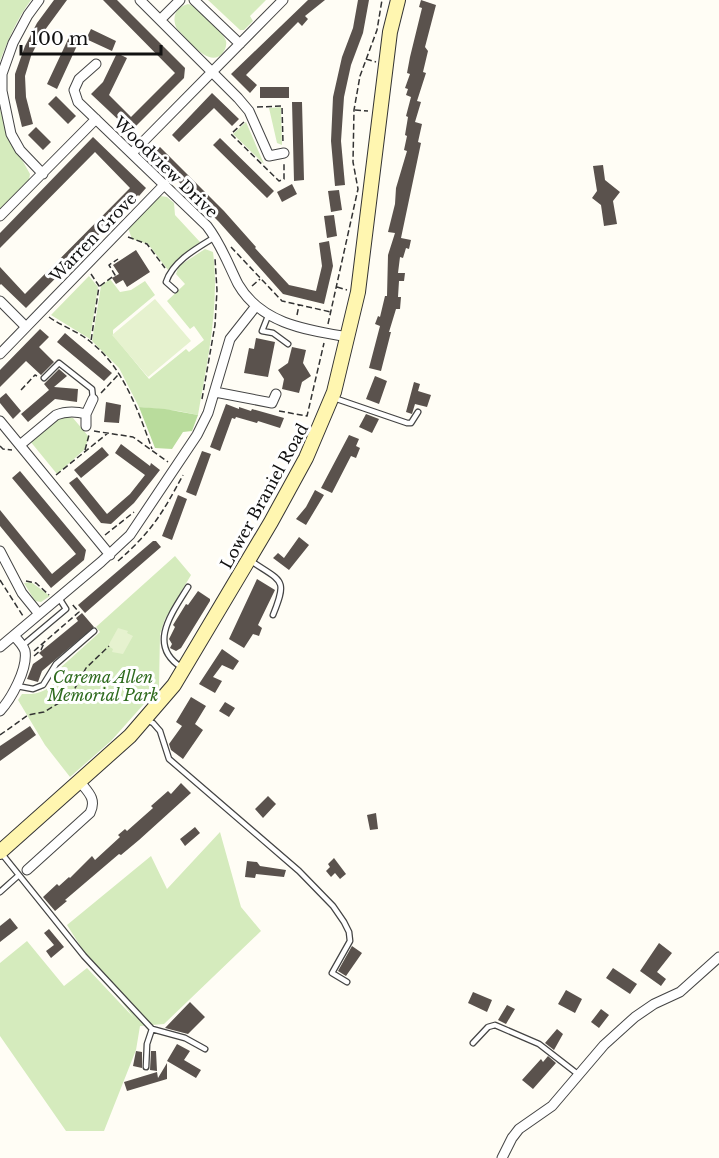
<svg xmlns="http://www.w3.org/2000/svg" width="719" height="1158" viewBox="0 0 719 1158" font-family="'Libre Baskerville',serif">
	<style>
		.green { fill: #d5ebbd }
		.forest { fill: #b9dc9c }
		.pitch { fill: #e6f2cf }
		.building { fill: #5a524d }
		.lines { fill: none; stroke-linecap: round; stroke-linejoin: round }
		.lane-casing { stroke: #444; stroke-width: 7 }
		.street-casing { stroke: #444; stroke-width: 11 }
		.secondary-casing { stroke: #333; stroke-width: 16 }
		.path { stroke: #333; stroke-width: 1.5; stroke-dasharray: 6 3; stroke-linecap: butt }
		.lane { stroke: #fff; stroke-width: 4.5 }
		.street { stroke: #fff; stroke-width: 9 }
		.secondary { stroke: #fff6b0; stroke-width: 14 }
		.labels { text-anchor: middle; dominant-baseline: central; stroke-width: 6; stroke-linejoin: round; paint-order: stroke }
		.street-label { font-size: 16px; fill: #111; stroke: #fff }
		.park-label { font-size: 16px; font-style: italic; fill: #2f6b1f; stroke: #fff }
	</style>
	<rect width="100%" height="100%" fill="#fffdf5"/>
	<path class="green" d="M0,0H31C17,19 8,40 0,61Z
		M208,0H266L250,16L253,21L244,30H240Z
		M188,4L194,6C202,14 223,31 226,41C227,46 225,50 222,54C208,68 187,38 177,29C171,17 176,7 188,4Z
		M281,107L282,145L277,143L269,108Z
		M0,109L8,135L30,174L29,180L0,209Z
		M246,122L264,164L233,134Z
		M160,196L167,197L174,203L175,215L200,242L168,270L148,244L132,239L128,228Z
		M205,249L213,252C220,306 207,362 198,415L178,411L139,407L119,368L92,341L101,286L110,279L120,292L131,290L145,281L155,295L113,330V335L149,379L186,349L189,352L204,340L194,326L190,329L167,301L185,284L176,274L179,266Z
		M89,276L98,287L90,339L51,315Z
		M64,416L73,418L89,437L84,450L57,474L30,441L56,418Z
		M175,556L191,575L165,619L160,634L159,687L111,741L70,777L45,745L18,700L22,694C40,695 47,690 61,678L59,669L100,632L96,627Z
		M31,582L50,596L41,602L35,601L24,583Z
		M220,832L241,907L261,931L164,1024L140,1026L136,1050L104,1131H66L0,1036V963L27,941L64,986L87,968L134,1018L88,958L67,925L151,856L167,889Z"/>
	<path class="forest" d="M139,407L165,409L198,415L192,431L183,432L172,449L155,448Z"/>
	<path class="pitch" d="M155,299L191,341L148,377L112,335Z
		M118,628L128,631L127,633L133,636L123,654L112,652L113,649L108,646Z"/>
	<path class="building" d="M54,0H67L42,34L31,56L25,76L26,97L33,124L22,127L15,98V74L25,46L37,23Z
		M103,0H117L185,68L184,78L136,126H125L91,94L103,82L117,53L127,58L109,95L131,117L175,73Z
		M308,0H325L305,16L308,19L302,26L298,22L246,75L257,85L250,93L231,74Z
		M358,0H369L363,33L351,65L344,97L341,141L345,185L335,186L331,141L333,97L342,57L353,28Z
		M421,0L436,5L425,47L428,51L423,72L426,73L417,101L421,102L415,122L422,124L418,142L421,143L401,238L411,240L409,249L406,248L403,258L400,257L398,273H405L404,281H399L398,297H401L400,309H396L389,332H391L381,371L369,368L380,326L375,324L378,316L380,317L385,296H387L388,255L395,233L388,232L395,204L396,188L407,151L404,150L407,136L405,135L408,117L406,116L411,97L406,95L408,89L405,88L410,74L407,73L410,57L422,8L419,7Z
		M91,29L116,41L112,51L86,39Z
		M71,33L81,37L57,89L47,84Z
		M260,87H289V98H260Z
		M212,93L239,119L232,126L214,108L179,142L172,135Z
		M56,96L76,116L68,124L48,104Z
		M292,102H302L304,180L294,181Z
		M36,127L51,142L43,150L28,135Z
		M93,137L146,188L139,196L138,195L26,308L1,284L0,285V267L25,294L130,188L95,152L0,248V233Z
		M220,138L274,191L267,198L213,145Z
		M160,147L224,211L256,247L255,248L289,285L316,291L322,266L319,243L329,241L333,266L324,304L283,294L219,222L152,155Z
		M603,165L605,180L620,192L613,201L617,224L604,226L601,205L592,198L597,191L593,166Z
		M292,184L297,194L282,202L277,192Z
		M339,190L342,210L331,212L328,191Z
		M334,215L337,236L327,238L324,216Z
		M136,250L150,272L127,287L123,280L116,284L112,278L119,274L113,265Z
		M40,329L49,337L39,347L54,362L41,375L26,361L0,387V370Z
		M65,333L112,373L104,381L57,342Z
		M256,338L275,342L268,377L244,373L249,348L254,349Z
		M292,347L306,350L303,363L311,376L302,382L299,393L282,389L284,379L278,370L288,363Z
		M59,369L67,376L54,387L78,389L77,402L55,399L28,422L21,414L49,390L44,384Z
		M375,376L387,381L379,404L366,399Z
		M414,382L420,384L418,391L431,395L427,407L415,404L412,414L406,412Z
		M6,393L21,411L13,419L0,403V398Z
		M106,402L121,405L119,423L104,422Z
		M226,404L239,409V407L251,411L252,409L284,418L280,428L258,421L257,423L236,417L235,419L232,418L220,451L210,447Z
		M366,414L379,419L372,433L359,427Z
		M349,435L359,439L356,446L360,448L356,458L351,456L332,493L321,488Z
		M121,444L150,466L151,463L160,470L134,503L111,524L101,523L69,483L77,477L107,514L130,494L145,475L115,453Z
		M102,447L109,455L81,478L74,470Z
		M202,451L211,454L196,496L186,492Z
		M20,471L86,550L84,560L51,588L0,526V510L52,574L76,554L12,478Z
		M315,490L324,495L306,525L296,519L306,507Z
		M178,495L187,499L172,540L162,536Z
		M299,537L309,545L289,570L273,558L278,553L284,558Z
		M153,541H156L161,547L85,613L78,605Z
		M257,579L275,590L258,625L262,628L259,636L253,634L244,648L229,639Z
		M198,591L210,599V601L181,648L176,651L170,648L172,644L169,639L175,627L173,625L186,604L188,605Z
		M82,613L94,627L42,671L38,682L27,679L33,664L43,657L39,653L78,621L76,618Z
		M222,649L239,661L233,670L222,665L213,677L222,681L215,693L199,684Z
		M191,697L206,706L195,724L203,730L183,759L171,750L169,744L182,726L176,722Z
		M225,702L235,708L229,717L219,711Z
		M30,726L36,735L0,761V746Z
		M181,783L191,793L139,840L121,855L119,854L65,900L67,901L55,911L43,897L57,884L59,886L69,877L70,878L92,856L95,860L120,837L118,835L125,829L127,831L153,808L151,806L168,791L171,794Z
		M268,796L276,804L263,818L255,809Z
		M376,813L378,829L370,830L367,815Z
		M195,827L200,833L185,846L180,839Z
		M334,858L346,874L340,879L335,873L331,877L326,871L330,867L328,864Z
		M247,861L257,862L260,866L286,870L284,877L256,874L255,878L245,877Z
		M10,918L18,928L0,942V926Z
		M49,929L64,947L51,958L46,951L54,945L44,933Z
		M659,943L672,953L657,972L666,979L661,986L640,971Z
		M352,946L362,953L346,976L338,971Z
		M613,968L637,984L630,994L606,978Z
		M566,990L582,999L575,1013L558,1004Z
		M473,992L492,1000L487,1012L468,1003Z
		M190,1002L205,1017L188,1034L165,1028Z
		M507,1005L515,1009L506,1024L498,1020Z
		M601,1009L609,1015L599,1028L591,1022Z
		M557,1029L563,1034L554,1050L545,1043Z
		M177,1044L190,1051L184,1060L201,1070L196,1078L167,1061Z
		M136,1051L142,1052V1068L133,1066Z
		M151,1051H156L157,1071L150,1070Z
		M548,1056L556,1063L533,1089L522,1080L541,1059L543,1062Z
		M167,1063V1079L127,1091L124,1082L157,1072L158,1078Z"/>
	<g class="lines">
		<defs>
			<path id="lane" d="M175,290L166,282C173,261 197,248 215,237
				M268,316L262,331L273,333L288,344
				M44,378L59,363L92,389L93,399
				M334,398L407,423H411L418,412
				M251,561C282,582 288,578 273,615
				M22,646L66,609L59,598
				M181,667C147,645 172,613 188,587
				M17,686L33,689L43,685L56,664L94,631
				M146,720L153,723L160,731L169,759L299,871L333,906L344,922L349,932L350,941L332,973L347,982
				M2,854L84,956L152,1029L185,1038L205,1049
				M0,892L19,875
				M473,1043L488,1027L495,1025L539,1044L579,1075
				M146,1067L147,1044L152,1029"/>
			<path id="street" d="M39,0L28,15L13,43L2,74V91L11,134L20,150L43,174
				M140,0L238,98L249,111L269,156L284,153
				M194,0L240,44
				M160,20L180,0
				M96,64L79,79L74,90L78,102L207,226C221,244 228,264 238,284C261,324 307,330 348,337
				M132,153L283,0
				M0,216L96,119
				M0,301L26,327
				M0,354L165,184
				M215,392L272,403L276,394
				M86,414L93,399
				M0,421L110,555
				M20,445L56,415C66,411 75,411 86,414V426
				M0,551L22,593L39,614
				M0,647L101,562L130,535L197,435L208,413L230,339L256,306
				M0,711C11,699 28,669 25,651C23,645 18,640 14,636
				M27,870L90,813C97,799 88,792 80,782
				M502,1158L512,1138L519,1129L552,1106L604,1045L635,1017L654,1004L680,992L719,957"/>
			<path id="secondary" d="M0,852L130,736L174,685L271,522L306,458L334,392L358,292L390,32L398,0"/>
		</defs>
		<use href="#lane" class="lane-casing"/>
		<use href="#street" class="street-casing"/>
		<use href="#secondary" class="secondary-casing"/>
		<path class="path" d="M366,59L376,62
			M257,107L282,106L283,143
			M355,110L368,111
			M244,122L231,134L279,181L284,179V163
			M128,237L147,244L165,268
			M231,247L282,301L331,312
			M91,274L99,286L91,341
			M100,286L115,275L109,265L118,259
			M252,286L260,279
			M337,287L347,290
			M297,315L299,305
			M49,317C63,327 80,332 93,344C124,369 139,413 152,449
			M328,324L358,189L353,162L354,110L360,76L377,30L382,0
			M21,390L35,375L37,376
			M101,393L118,375
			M202,399L215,325L217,290L215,258
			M279,411L307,416L324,343
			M94,431L133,437L168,462
			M0,446L3,449L12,450
			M85,450L89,435
			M56,475L108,433
			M105,535L134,512
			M118,561C152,531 162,514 183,475
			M0,580L23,616
			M26,581L36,583L49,595
			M34,651L79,612L72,604
			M34,656L41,650L44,643
			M0,735L28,715L44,712L64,700L74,690L86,668L109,646"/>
		<use href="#lane" class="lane"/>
		<use href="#street" class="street"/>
		<use href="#secondary" class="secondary"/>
	</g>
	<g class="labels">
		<g class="street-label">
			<text transform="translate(166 167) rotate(44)">Woodview Drive</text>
			<text transform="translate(93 237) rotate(-46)">Warren Grove</text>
			<text transform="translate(264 496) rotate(-61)">Lower Braniel Road</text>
		</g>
		<g class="park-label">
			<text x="103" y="677">Carema Allen<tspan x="103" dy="18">Memorial Park</tspan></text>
		</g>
	</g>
	<path d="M21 45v9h140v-9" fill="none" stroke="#111111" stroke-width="3"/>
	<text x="30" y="45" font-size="18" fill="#111111" stroke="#ffffff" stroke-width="4.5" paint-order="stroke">100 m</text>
</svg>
